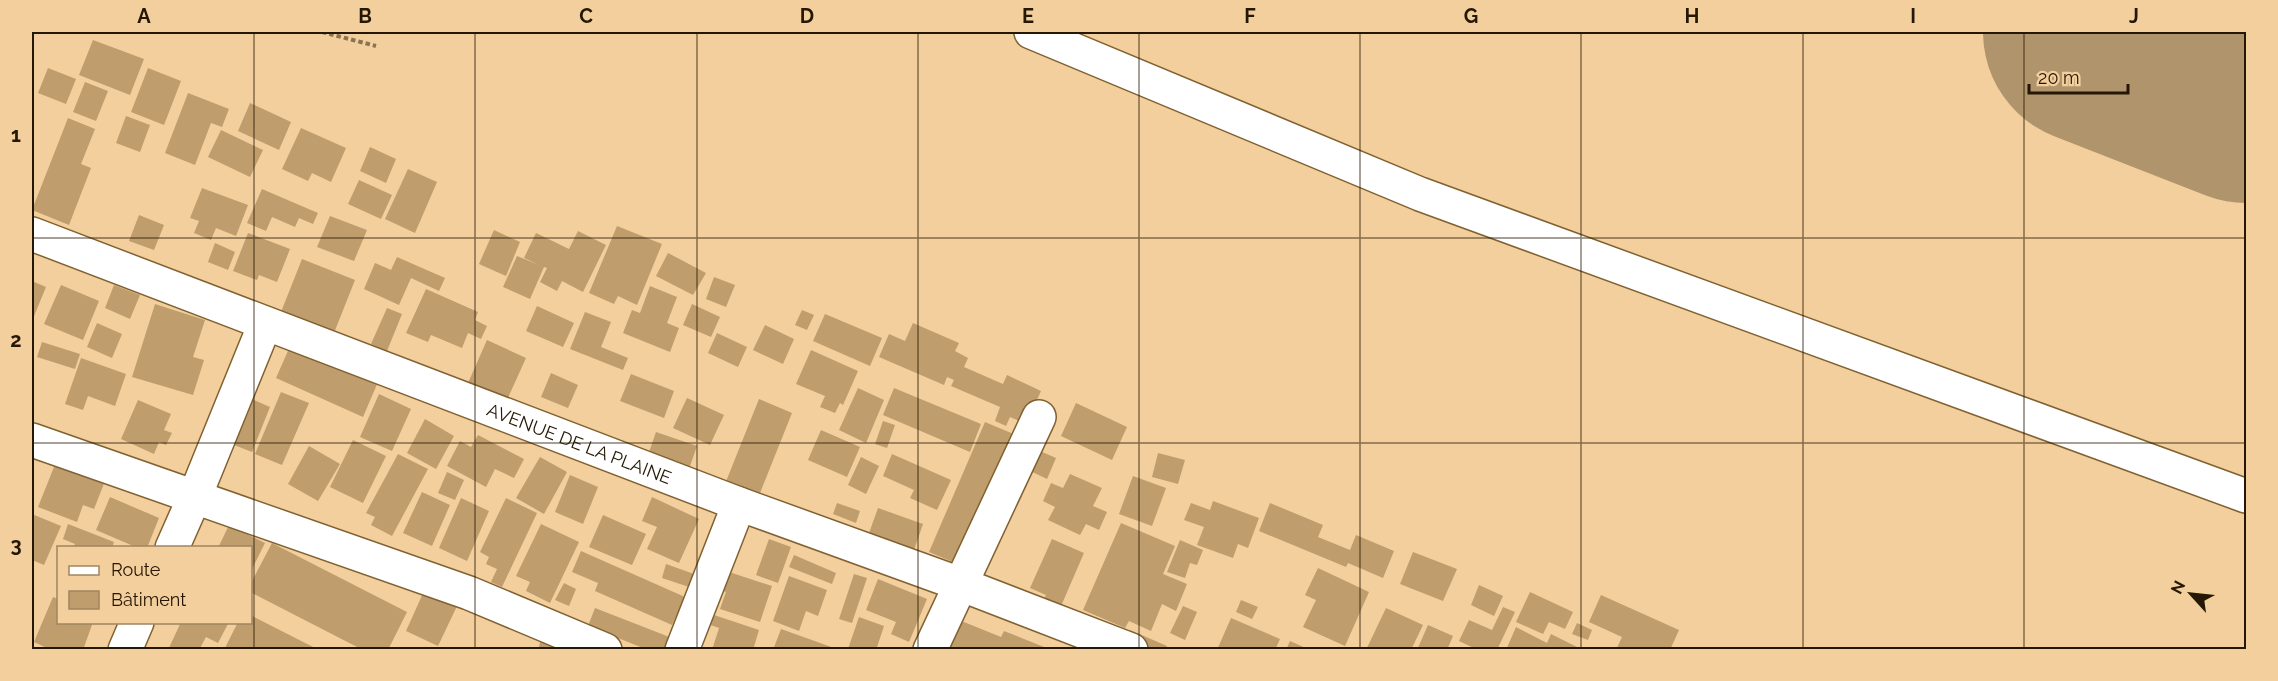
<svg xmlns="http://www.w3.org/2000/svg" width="2278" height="681" viewBox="0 0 2278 681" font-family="Raleway,sans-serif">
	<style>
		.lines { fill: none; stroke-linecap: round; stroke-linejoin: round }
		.runway { stroke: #b0946c; stroke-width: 224 }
		.building { fill: #bf9d6c }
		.minor-casing { stroke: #806131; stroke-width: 36 }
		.path { stroke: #8b7350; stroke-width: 4; stroke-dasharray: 4.5 3; stroke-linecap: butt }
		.minor { stroke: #fff; stroke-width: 33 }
		.grid { fill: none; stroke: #241704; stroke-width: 1.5; stroke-opacity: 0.55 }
		.labels { text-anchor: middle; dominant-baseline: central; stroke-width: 4.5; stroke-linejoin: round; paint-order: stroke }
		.street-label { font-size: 18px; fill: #241704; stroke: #f3cf9d }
		.neatline { fill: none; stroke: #241704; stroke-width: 2 }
		.grid-label { font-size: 20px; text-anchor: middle; font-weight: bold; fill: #241704 }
	</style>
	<rect width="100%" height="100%" fill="#f3cf9d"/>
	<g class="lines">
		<path class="runway" d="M2095,32L2246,91"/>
	</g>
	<path class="building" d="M93,40L144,59L130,95L79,75Z
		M48,68L76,79L66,104L38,93Z
		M148,68L181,81L164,125L131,112Z
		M85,82L108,91L96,121L73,112Z
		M188,93L229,109L222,127L211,123L195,165L165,153Z
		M250,103L291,122L279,150L238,131Z
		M126,116L150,125L140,152L116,143Z
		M68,118L95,129L81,164L91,168L69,225L32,210Z
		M301,128L346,148L331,182L312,173L308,181L282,169Z
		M221,130L263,150L250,177L208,157Z
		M370,147L396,159L386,183L360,171Z
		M408,169L437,182L415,233L385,219Z
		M359,180L392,195L381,219L348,204Z
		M202,188L248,205L236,236L216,228L211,240L194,233L199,221L190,218Z
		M262,189L318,213L313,224L299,218L295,227L272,217L266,231L247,223Z
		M139,215L164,225L154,250L129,241Z
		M330,216L367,230L354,261L317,247Z
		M617,226L662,244L637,305L618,296L614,304L589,293Z
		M494,230L520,242L506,276L479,264Z
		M578,231L606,245L583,292L562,281L557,291L540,282L547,268L544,267L530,299L503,287L517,256L539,265L524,258L536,233L569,249Z
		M248,233L290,249L277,282L259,275L257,280L233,271Z
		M215,243L235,252L228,270L208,262Z
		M668,253L706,273L693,295L656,276Z
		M397,257L445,278L439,291L411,278L399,305L364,289L375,263L391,270Z
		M302,259L355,280L334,333L281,312Z
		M714,277L735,285L726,307L706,299Z
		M32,281L46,287L32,321Z
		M61,285L99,301L83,340L44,324Z
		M114,285L140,295L130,319L105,308Z
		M650,286L677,297L667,323L679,328L670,352L623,333L632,310L640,313Z
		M426,289L478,312L475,320L487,326L481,339L468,333L462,348L431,335L428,342L406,333Z
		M155,304L205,320L193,357L204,360L193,395L132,377Z
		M692,304L720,317L711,337L683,325Z
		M537,306L574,323L563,347L526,331Z
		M387,308L402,314L387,351L371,344Z
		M802,310L814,315L807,330L795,325Z
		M585,312L611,322L601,347L628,358L623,370L570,349Z
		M825,314L882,338L870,366L813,341Z
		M97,323L122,334L112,358L87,347Z
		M913,323L959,343L955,351L968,358L964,367L1003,384L1007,375L1041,391L1026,424L1010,417L1006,426L995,421L1000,407L951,386L954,380L947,377L944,385L879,357L889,334L905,341Z
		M765,325L794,339L783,364L753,350Z
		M717,333L747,347L738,367L708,353Z
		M487,340L526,358L507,400L468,383Z
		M42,342L80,354L75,369L37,357Z
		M291,344L378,382L363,417L276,378Z
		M811,350L858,371L843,405L840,403L835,413L820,407L825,396L796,384Z
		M81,358L126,374L115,406L88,396L83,410L65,404Z
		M551,373L578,385L568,408L541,397Z
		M631,374L674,391L664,418L620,401Z
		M858,388L884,400L866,443L839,430Z
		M894,388L981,424L970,452L883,415Z
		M281,392L309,403L282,465L255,454Z
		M379,394L411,409L392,451L360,437Z
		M247,397L270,407L252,452L229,443Z
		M687,398L724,415L710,445L673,428Z
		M759,399L792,413L756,503L723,489Z
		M138,400L171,414L164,430L172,433L166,445L159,442L154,454L121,439Z
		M1076,403L1127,427L1112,460L1061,436Z
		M425,419L454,436L436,469L407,453Z
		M883,421L895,425L887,448L875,444Z
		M985,422L1016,435L960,565L929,552Z
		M821,430L860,447L847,477L808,460Z
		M656,432L697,446L688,472L647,458Z
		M478,435L524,459L514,478L495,469L486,487L447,466L460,441L471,447Z
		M353,440L386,456L363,503L330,487Z
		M309,446L340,464L318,501L288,484Z
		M1033,448L1056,458L1047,479L1024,468Z
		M1158,453L1185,460L1178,484L1152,477Z
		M398,454L428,469L392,536L371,525L375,517L366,513Z
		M892,454L951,480L937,510L910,498L914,490L883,476Z
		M540,457L567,472L544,514L516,498Z
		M861,457L879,466L866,494L848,485Z
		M56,462L105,481L94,509L83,505L77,522L38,507Z
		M447,472L464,480L455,500L438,493Z
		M1070,474L1102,488L1093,506L1107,512L1099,530L1086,524L1080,535L1048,520L1055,507L1043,501L1051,483L1063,488Z
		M570,475L598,487L583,524L555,512Z
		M1133,476L1166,488L1152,526L1119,514Z
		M422,492L450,505L432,546L403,533Z
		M110,497L159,518L147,548H138L96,530Z
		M652,497L699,519L679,563L647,549L657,527L642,521Z
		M461,498L489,511L467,561L439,548Z
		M506,498L537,513L502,587L491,582L497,569L486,564L489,557L480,552Z
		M1213,501L1259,518L1248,548L1238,544L1233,558L1197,545L1204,527L1184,520L1191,503L1210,510Z
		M837,503L860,511L856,523L833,514Z
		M1270,503L1323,525L1318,537L1350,550L1356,535L1394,551L1383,578L1348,563L1346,567L1259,531Z
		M878,508L923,524L914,550L896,543L892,553L880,538L869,533Z
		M32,514L61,526L44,565L32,560Z
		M603,515L646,534L632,565L589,547Z
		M1121,523L1175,546L1163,574L1187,584L1176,611L1162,604L1151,631L1129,621L1125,628L1083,610Z
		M68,524L114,542L112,548H73L75,544L63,539Z
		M541,524L579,542L550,603L526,591L530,582L516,576Z
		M229,525L265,543L250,573V548H218Z
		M769,539L791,547L778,583L756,575Z
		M1052,539L1084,553L1058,613L1041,606L1046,595L1030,588Z
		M1180,540L1203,550L1197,565L1190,563L1185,578L1167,572Z
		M272,543L407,612L388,650H363L250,592V585Z
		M581,551L685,597L672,625L595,591L598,583L572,572Z
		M1413,552L1457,569L1443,601L1400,584Z
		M794,555L836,573L832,584L789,567Z
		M666,564L694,574L689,587L662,578Z
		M1318,568L1369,592L1345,646L1303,627L1316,600L1305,595Z
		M723,570L772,586L760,622L720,609L726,592L717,589Z
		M854,574L867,578L852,623L839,619Z
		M789,576L827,590L818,616L806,611L799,631L773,621Z
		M878,579L927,599L909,642L891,634L896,622L866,610Z
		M564,583L576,589L569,606L555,600Z
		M1479,585L1503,596L1494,616L1471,605Z
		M424,591L457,606L438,646L406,631Z
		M1530,592L1573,612L1565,629L1549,622L1543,634L1516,622Z
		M1601,595L1679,630L1670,650H1616L1622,637L1589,622Z
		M53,597L58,599V622H93L83,650H51L34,642Z
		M1241,600L1258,607L1252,619L1236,612Z
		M1183,606L1197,612L1185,640L1170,633Z
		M1503,607L1515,612L1497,650H1478L1459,641L1469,620L1492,630Z
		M595,608L672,638L667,650H648L588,626Z
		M1386,608L1423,625L1411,650H1366Z
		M711,614L759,630L753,650H712L719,628L702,622Z
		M250,615L319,650H224L238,622H250Z
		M859,617L884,626L876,650L848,649Z
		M1231,618L1280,639L1275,650H1217Z
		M959,620L1001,637L1004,631L1044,647L1043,650H947Z
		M181,622H229L218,643L206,637L199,650H168Z
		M1577,623L1592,630L1588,640L1572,634Z
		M1428,625L1453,636L1447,650H1417Z
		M1516,627L1547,643L1551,634L1583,650H1506Z
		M781,629L837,649V650H773Z
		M1130,630L1167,646L1165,650H1139L1125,643Z
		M541,639L562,650H538Z
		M1290,641L1310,650H1286Z"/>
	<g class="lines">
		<defs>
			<g id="minor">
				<path d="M1031,32L1420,194L2246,496"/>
				<path id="s1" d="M32,234L739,504L960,584L1131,650"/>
				<path d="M32,440L469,593L605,650"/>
				<path d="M172,548L195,496L265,324"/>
				<path d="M125,650L137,622"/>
				<path d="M682,650L739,504"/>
				<path d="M930,650L1039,417"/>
			</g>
		</defs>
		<use href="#minor" class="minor-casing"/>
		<path class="path" d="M322,32L376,46"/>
		<use href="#minor" class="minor"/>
	</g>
	<path class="grid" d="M254,32V650M475,32V650M697,32V650M918,32V650M1139,32V650M1360,32V650M1581,32V650M1803,32V650M2024,32V650M32,238H2246M32,443H2246"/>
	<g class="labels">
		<g class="street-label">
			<text stroke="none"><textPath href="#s1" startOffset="586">AVENUE DE LA PLAINE</textPath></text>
		</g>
	</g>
	<rect width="2278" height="681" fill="none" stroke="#f3cf9d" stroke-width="66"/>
	<rect x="57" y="546" width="195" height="78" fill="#f3cf9d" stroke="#a08560" stroke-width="1.5"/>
	<rect x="69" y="566" width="30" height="9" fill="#ffffff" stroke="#a08560" stroke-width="1.5"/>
	<text x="111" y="576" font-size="18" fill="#241704">Route</text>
	<rect x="69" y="591" width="30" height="18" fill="#bf9d6c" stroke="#a08560" stroke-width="1.5"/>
	<text x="111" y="606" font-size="18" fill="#241704">Bâtiment</text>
	<g transform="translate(2191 594) rotate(297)" stroke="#f3cf9d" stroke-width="4.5" paint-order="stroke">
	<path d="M0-4.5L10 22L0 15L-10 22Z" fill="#241704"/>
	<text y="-9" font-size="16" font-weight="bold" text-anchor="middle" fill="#241704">N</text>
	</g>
	<path d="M2029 84v9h99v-9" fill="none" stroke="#241704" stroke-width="3"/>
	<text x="2038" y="84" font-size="18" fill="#241704" stroke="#f3cf9d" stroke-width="4.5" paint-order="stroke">20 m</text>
	<rect x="33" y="33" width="2212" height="615" class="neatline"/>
	<g class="grid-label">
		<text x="144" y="23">A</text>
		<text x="365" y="23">B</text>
		<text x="586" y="23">C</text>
		<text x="807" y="23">D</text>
		<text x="1028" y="23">E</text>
		<text x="1250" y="23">F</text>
		<text x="1471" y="23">G</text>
		<text x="1692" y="23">H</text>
		<text x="1913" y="23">I</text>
		<text x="2134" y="23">J</text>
		<text x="16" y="142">1</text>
		<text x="16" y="347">2</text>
		<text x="16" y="552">3</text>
	</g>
</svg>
